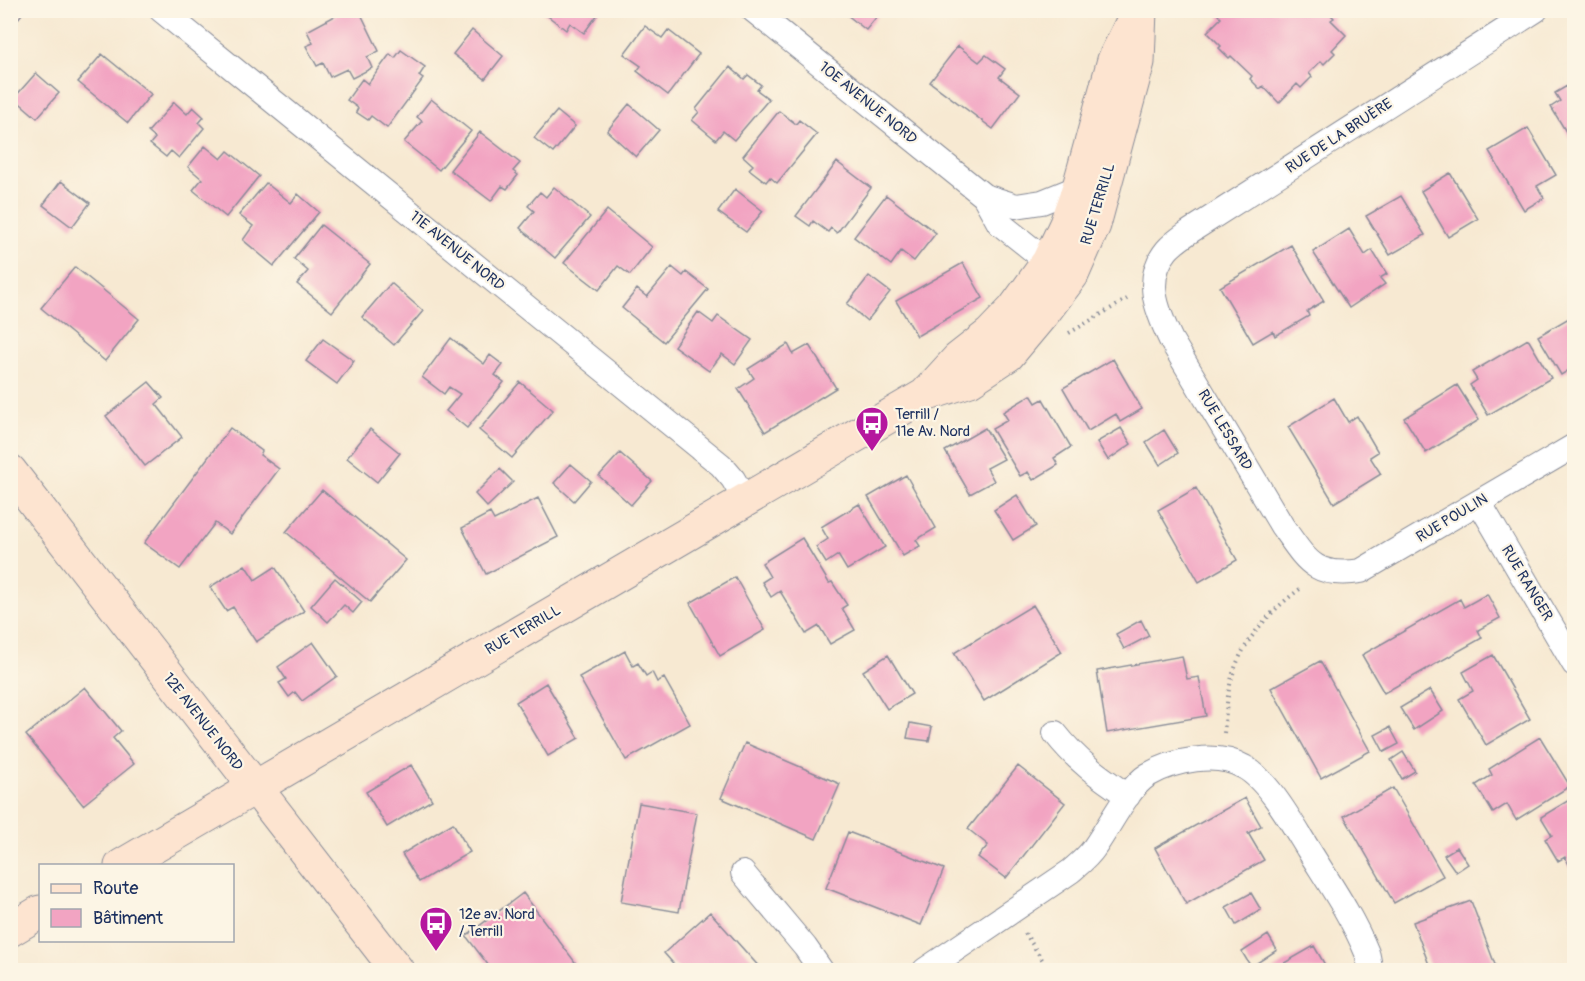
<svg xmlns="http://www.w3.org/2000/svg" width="1585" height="981" viewBox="0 0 1585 981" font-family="Pangolin,sans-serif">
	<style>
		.building { fill: #f2a4c2 }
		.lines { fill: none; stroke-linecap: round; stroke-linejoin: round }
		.street-casing { stroke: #898c98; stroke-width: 26 }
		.secondary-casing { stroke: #898c98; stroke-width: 35 }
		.path { stroke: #898c98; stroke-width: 4; stroke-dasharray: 1.5 4.5; stroke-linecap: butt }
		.street { stroke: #fff; stroke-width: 24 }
		.secondary { stroke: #fde4d0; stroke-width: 33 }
		.labels { text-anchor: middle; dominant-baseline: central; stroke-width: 4.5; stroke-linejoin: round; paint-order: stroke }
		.street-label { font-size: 15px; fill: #1b2f5e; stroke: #fcf5e5 }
		.poi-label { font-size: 15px; fill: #1b2f5e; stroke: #fcf5e5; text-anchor: start }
	</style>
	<rect width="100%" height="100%" fill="#fcf5e5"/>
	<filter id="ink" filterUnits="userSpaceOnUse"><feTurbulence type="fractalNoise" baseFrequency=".0167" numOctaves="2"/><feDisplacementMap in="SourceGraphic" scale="12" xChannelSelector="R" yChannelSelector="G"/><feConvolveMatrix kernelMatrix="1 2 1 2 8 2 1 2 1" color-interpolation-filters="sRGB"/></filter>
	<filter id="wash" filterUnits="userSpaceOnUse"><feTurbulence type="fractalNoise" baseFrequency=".008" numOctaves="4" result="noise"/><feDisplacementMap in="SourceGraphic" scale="24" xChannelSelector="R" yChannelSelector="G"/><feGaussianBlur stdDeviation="1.35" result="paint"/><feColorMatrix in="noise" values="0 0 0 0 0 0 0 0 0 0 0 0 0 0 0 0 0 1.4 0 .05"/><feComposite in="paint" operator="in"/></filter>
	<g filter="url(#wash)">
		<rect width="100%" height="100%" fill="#f7e9d2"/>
		<g id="blocks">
			<path class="building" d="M10,10H25L14,24L10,21Z
				M346,10H359L379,51L367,57L372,68L352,78L347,69L330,77L323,63L317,66L306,46L313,43L307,31Z
				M540,10H601L584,33L570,23L566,30Z
				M841,10H882L866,30Z
				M1222,10H1326L1334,18L1331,20L1346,35L1332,50L1335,53L1324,64L1321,61L1309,73L1312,77L1301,88L1297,84L1279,103L1263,86L1260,89L1250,79L1252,76L1231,56L1229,58L1219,48L1221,46L1207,32L1221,18L1218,15Z
				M645,26L662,38L668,30L699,54L668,95L637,71L641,66L624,54Z
				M472,30L503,56L485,79L453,54Z
				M958,46L979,62L986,55L1005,69L999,77L1020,93L993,129L930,82Z
				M401,50L425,67L419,76L423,79L387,128L371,116L368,120L356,112L358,108L347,100L362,79L368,84L390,54L395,58Z
				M102,54L151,94L128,123L78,82Z
				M730,67L744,79L748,75L761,85L757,90L769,99L734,140L723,131L716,140L692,120L699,112L696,109Z
				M36,73L59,93L37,118L14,98Z
				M1567,86L1572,94L1574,93V145L1551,107L1560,101L1555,93Z
				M431,99L471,131L439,170L404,142L422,121L417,117Z
				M174,102L187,114L193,107L204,117L199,123L204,128L179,158L171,151L166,157L150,144L155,138L148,132Z
				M629,104L659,130L636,157L607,131Z
				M557,111L575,126L553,153L534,138Z
				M779,111L796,124L799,120L817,134L777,183L770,177L766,182L749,169L753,165L743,156Z
				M1528,128L1556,175L1537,186L1544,198L1524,210L1489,151Z
				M480,132L520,163L513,171L518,175L507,189L502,186L491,201L450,170Z
				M205,146L221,159L228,151L259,176L226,217L193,190L202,179L188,167Z
				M837,162L871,188L837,233L831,228L828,232L813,221L810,226L796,216Z
				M1450,173L1478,219L1448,237L1421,191Z
				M61,181L90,203L72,227L43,205Z
				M266,183L291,203L298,194L319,212L274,266L243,240L253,226L239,215Z
				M554,187L590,217L555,258L520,228L534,211L528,206L540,192L546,197Z
				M735,189L763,211L746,232L718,212Z
				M886,195L936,233L914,261L901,251L891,265L854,237Z
				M1401,196L1425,235L1390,255L1366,216Z
				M607,210L652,247L630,275L618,266L599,290L564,263Z
				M321,225L370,264L332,312L297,284L308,271L294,259Z
				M1349,229L1365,255L1372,250L1387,274L1380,278L1385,284L1349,308L1313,252Z
				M1291,245L1324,301L1307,311L1309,316L1275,336L1273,331L1253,343L1220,287Z
				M963,263L983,298L917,336L896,301Z
				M75,267L139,319L105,361L41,308Z
				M672,267L683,276L686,272L708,289L664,342L622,308L637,289L647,297Z
				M869,276L890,292L867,321L847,304Z
				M391,283L423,311L394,345L362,317Z
				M698,312L713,323L718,316L752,340L735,364L722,354L709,371L674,346Z
				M1574,315V367L1561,375L1538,336Z
				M451,338L484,364L490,355L503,365L495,375L504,382L467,428L446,411L460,394L449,387L444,394L422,377Z
				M323,339L354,361L337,384L306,361Z
				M1528,339L1551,378L1488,415L1470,385L1477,380L1472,372Z
				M788,344L793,354L809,345L836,388L765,432L738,389L754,378L748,369Z
				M1113,359L1142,409L1120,422L1116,414L1088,431L1063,388Z
				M149,382L163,398L156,404L182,437L145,466L106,416Z
				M520,382L553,410L512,458L479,430Z
				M1457,385L1479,420L1426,453L1404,418Z
				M1031,395L1036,403L1043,399L1071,447L1054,458L1058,465L1033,480L1028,472L1020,476L992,429L1008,420L1003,412Z
				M1334,398L1348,422L1357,416L1378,452L1370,457L1381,474L1334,503L1288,427Z
				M230,428L262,451L260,455L279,469L230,534L215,523L180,569L144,543Z
				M985,428L1004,459L987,468L994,481L970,494L945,451Z
				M1121,428L1131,444L1108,460L1097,442Z
				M370,429L400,453L377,482L347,458Z
				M1164,430L1178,453L1160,465L1146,442Z
				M620,453L652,481L631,505L599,476Z
				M571,464L591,481L574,501L554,483Z
				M500,469L513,482L487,507L475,494Z
				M906,475L936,528L916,540L920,546L903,556L868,497Z
				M1196,488L1237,560L1199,582L1158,510Z
				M322,490L406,560L370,602L286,532Z
				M1017,495L1036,526L1013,540L994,510Z
				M538,498L558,537L486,574L462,528L490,513L494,520Z
				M859,504L885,547L847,570L838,555L826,563L816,547L828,539L821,527Z
				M802,538L829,583L832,582L847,605L842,608L855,630L830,644L819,626L806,634L780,591L771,597L762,582L770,577L762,563Z
				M245,565L255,580L275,567L304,611L256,642L233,607L226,611L210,587Z
				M735,577L765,630L720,656L690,603Z
				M335,578L362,602L353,613L344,605L328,622L311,606Z
				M1487,594L1500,618L1478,630L1482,638L1384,693L1362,655L1460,599L1464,607Z
				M1033,605L1062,652L984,701L954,653Z
				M1141,620L1149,636L1124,649L1116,634Z
				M313,642L337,676L302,701L295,692L289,697L279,683L286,679L278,667Z
				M625,651L633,666L638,663L646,676L652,672L657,682L664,678L690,724L626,760L579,677Z
				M888,655L912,694L887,709L863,671Z
				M1493,655L1530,719L1486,745L1459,699L1473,691L1463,672Z
				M1182,656L1187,679L1199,677L1206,716L1107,733L1097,671Z
				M1320,661L1370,751L1321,778L1271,688Z
				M546,683L579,738L548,756L516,702Z
				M85,687L121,731L113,738L134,764L83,805L26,735Z
				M1430,690L1443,711L1414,730L1400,708Z
				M910,723L932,727L929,741L907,738Z
				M1390,727L1399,744L1384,752L1375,735Z
				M1540,737L1570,786L1516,820L1507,804L1493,813L1476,785L1492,775L1489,769Z
				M745,743L840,784L816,839L721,798Z
				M1403,752L1415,771L1402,779L1391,760Z
				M411,765L432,800L387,827L366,792Z
				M1018,766L1065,803L1006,878L978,857L988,845L968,829Z
				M1393,788L1443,876L1394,903L1344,816Z
				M1574,797V874L1565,857L1558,861L1545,839L1552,835L1541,817Z
				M1245,798L1261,826L1248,833L1264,860L1186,904L1155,848Z
				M639,803L697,813L679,912L621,902Z
				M453,823L470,852L419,882L402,854Z
				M848,832L944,869L921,925L826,888Z
				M1457,847L1468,864L1456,872L1444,855Z
				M523,893L575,962L564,970H492L466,936Z
				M1251,893L1261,910L1236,925L1226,907Z
				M1471,901L1497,970H1431L1413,922Z
				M710,912L762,970H679L664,953Z
				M1268,935L1277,950L1251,967L1242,952Z
				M1314,946L1328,970H1272Z"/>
		</g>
	</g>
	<g filter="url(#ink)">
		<use href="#blocks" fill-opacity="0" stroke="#898c98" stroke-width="1.5"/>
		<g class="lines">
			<defs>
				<path id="street" d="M161,10L721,465L733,479L745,500
					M753,10L984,196L1016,206L1042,202L1079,187
					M1536,10L1189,232C1182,237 1173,243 1167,250C1143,279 1157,311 1171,340L1282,526C1307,561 1314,578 1361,571L1574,446
					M984,196L999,223L1048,262
					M1479,502L1574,664
					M1055,733C1077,761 1098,776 1128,796
					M743,873L805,947L821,970
					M925,970L1071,871C1079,864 1088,857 1094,848C1108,829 1128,787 1148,775C1174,760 1217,751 1244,767C1269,781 1293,825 1308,849C1329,883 1352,916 1367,953C1369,958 1369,965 1371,970"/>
				<path id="secondary" d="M926,394L958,359L990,334L1014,309L1048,262L1066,224L1079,187L1114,60L1133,21
					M10,471L397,970
					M121,866L925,395L970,380L1008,355L1044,312L1072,275L1094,225L1138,62L1140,10
					M10,930L40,912"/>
			</defs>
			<use href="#street" class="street-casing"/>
			<use href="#secondary" class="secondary-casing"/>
			<path class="path" d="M1069,333L1127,299
				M1224,733C1226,714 1227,694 1232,677C1242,641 1271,610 1300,589
				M1025,933L1049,970"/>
			<use href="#street" class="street"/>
			<use href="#secondary" class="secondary"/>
		</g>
	</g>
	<defs>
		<symbol id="bus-pin" viewBox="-11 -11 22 30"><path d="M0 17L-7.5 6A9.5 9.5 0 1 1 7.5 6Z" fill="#b5179e" stroke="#fcf5e5"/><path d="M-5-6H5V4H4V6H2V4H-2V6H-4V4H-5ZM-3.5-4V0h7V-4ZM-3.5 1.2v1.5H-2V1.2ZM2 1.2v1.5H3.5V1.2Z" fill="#fff"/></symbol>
	</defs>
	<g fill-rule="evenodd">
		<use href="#bus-pin" x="853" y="404" width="38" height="52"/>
		<use href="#bus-pin" x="417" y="904" width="38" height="52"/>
	</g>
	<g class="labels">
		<g class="street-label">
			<text transform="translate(868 103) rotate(39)">10E AVENUE NORD</text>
			<text transform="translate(1339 136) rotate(-33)">RUE DE LA BRUÈRE</text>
			<text transform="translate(1098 204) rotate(-73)">RUE TERRILL</text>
			<text transform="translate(457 251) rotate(39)">11E AVENUE NORD</text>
			<text transform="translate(1225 430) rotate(59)">RUE LESSARD</text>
			<text transform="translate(1452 518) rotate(-31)">RUE POULIN</text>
			<text transform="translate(1527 583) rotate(59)">RUE RANGER</text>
			<text transform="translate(523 630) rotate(-30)">RUE TERRILL</text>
			<text transform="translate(203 722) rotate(52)">12E AVENUE NORD</text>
		</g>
		<g class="poi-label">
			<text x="895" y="414">Terrill /<tspan x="895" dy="17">11e Av. Nord</tspan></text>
			<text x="459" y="914">12e av. Nord<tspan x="459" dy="17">/ Terrill</tspan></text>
		</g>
	</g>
	<rect width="1585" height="981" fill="none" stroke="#fcf5e5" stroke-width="36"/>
	<rect x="39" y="864" width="195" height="78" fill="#fcf5e5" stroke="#a2a6af" stroke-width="1.5"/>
	<rect x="51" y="884" width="30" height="9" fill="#fde4d0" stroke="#a2a6af" stroke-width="1.5"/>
	<text x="93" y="894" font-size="18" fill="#1b2f5e">Route</text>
	<rect x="51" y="909" width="30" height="18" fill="#f2a4c2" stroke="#a2a6af" stroke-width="1.5"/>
	<text x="93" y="924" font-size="18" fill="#1b2f5e">Bâtiment</text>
</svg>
